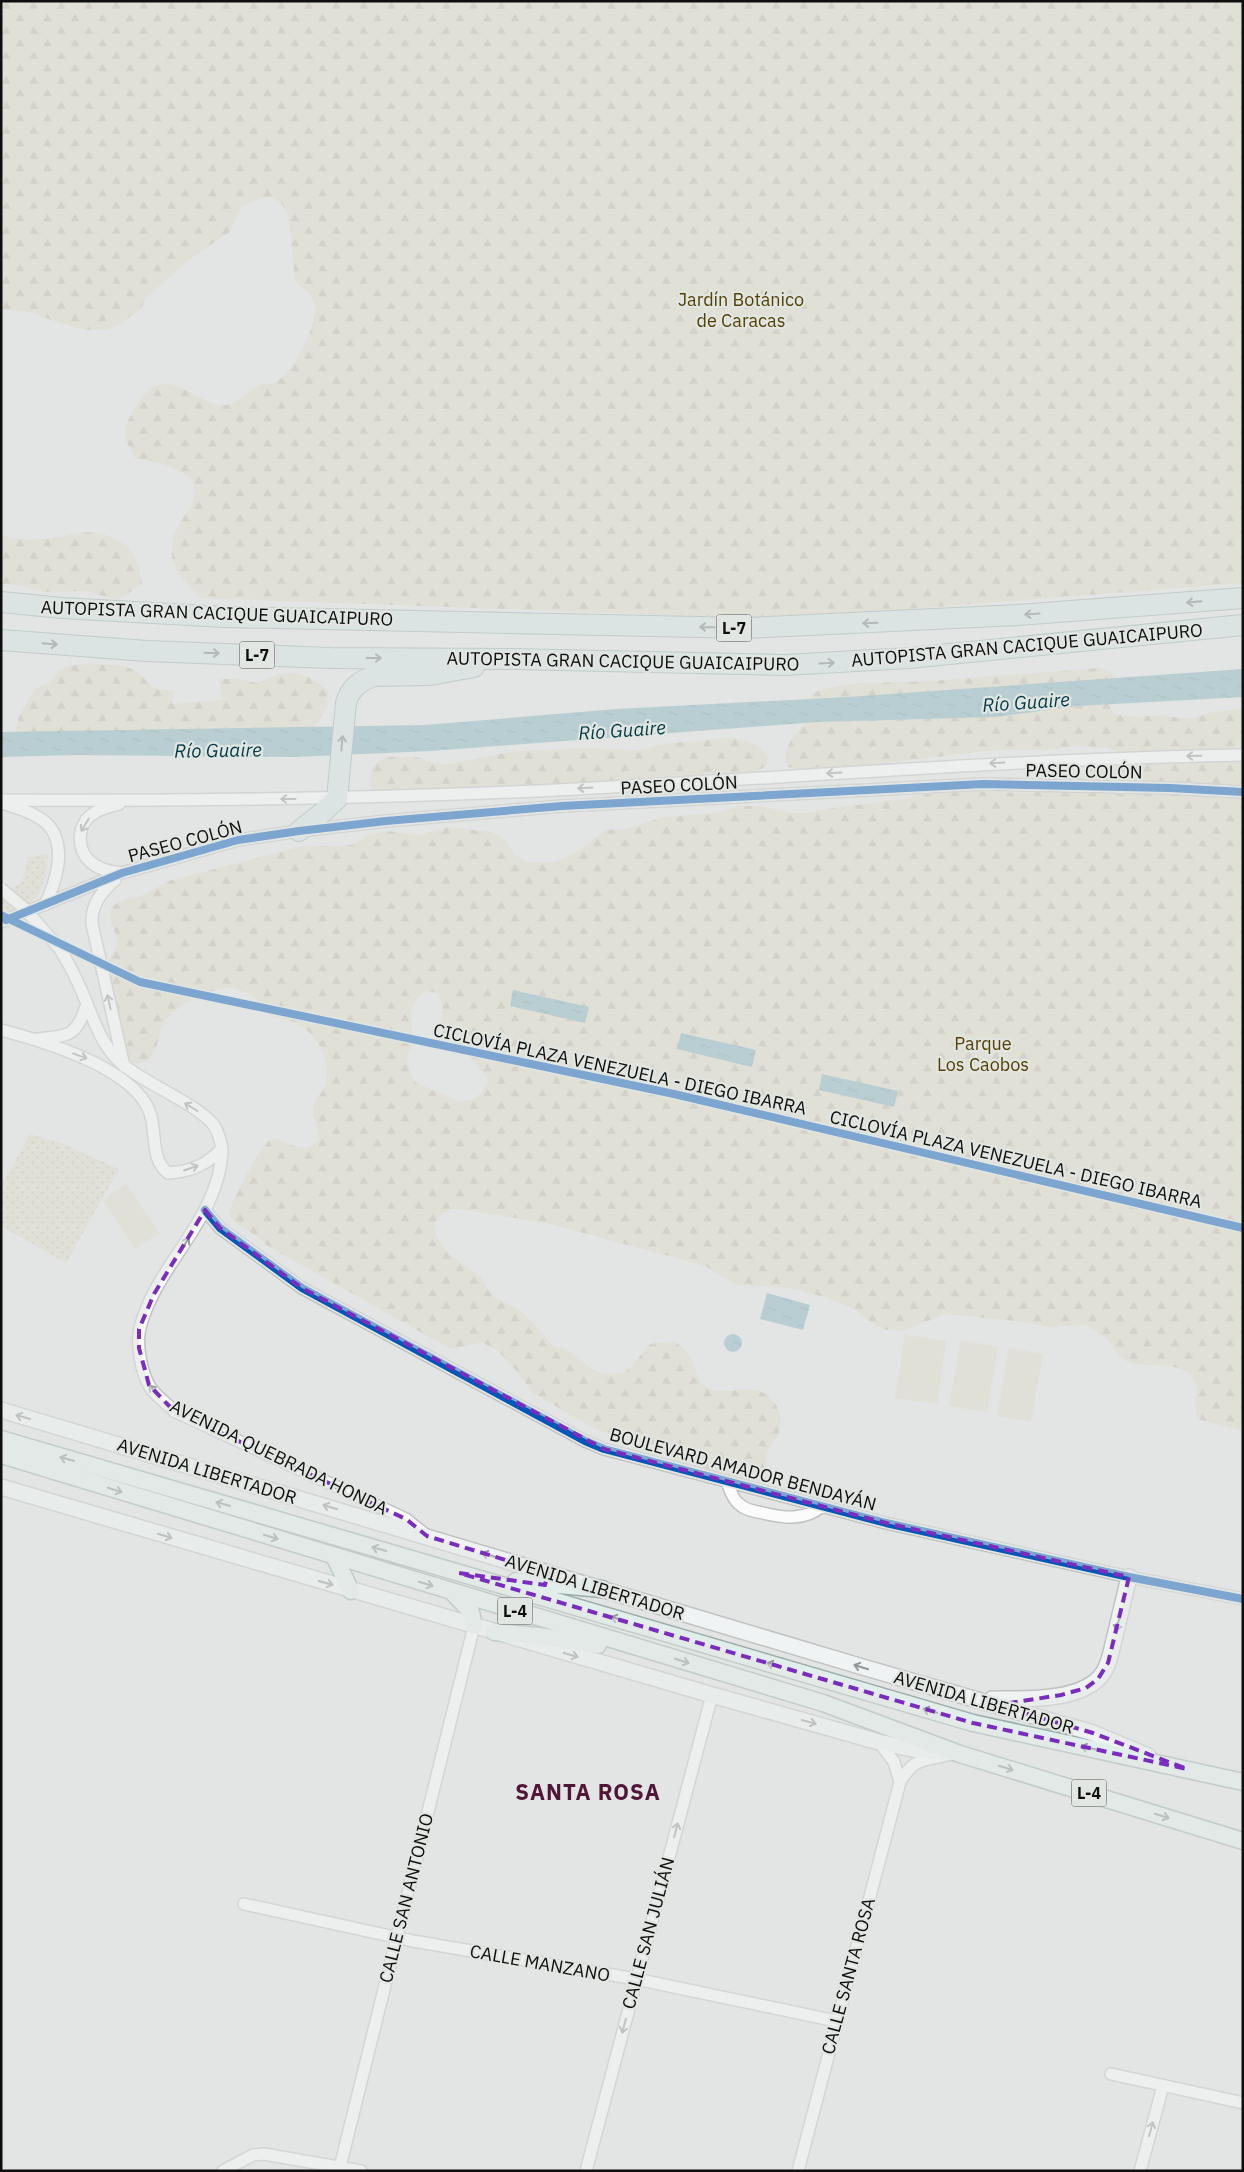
<svg xmlns="http://www.w3.org/2000/svg" width="1244" height="2172" viewBox="0 0 1244 2172" font-family="'IBM Plex Sans',sans-serif">
	<style>
		.grass { fill: url(#grass-dots) }
		.forest { fill: url(#forest-firs); fill-rule: evenodd }
		.pitch { fill: #e1d9c5 }
		.water { fill: url(#water-ripples) }
		.lines { fill: none; stroke-linecap: round; stroke-linejoin: round }
		.street-casing { stroke: #c0c2c1; stroke-width: 14 }
		.secondary-casing { stroke: #c0c2c1; stroke-width: 18 }
		.primary-casing { stroke: #99aca9; stroke-width: 19 }
		.highway-casing { stroke: #99aca9; stroke-width: 22 }
		.street { stroke: #fbfbfb; stroke-width: 11 }
		.secondary { stroke: #eff3f3; stroke-width: 15 }
		.primary { stroke: #e2eeec; stroke-width: 16 }
		.highway { stroke: #d3e3e1; stroke-width: 20 }
		.street-bridge-casing { stroke: #c0c2c1; stroke-width: 14; stroke-linecap: butt }
		.street-bridge { stroke: #fbfbfb; stroke-width: 11 }
		.cycleway-casing { stroke: #e1e6e2; stroke-width: 11 }
		.cycleway { stroke: #0057b8; stroke-width: 8 }
		.oneway { stroke: #7a8382 }
		.oneway2 { stroke: #9c9c9c }
		.oneway3 { stroke: #959797 }
		.oneway4 { stroke: #8d9493 }
		.marked { fill: none; stroke: #7b2cbf; stroke-width: 4; stroke-dasharray: 10 6; stroke-linejoin: round }
		.labels { text-anchor: middle; dominant-baseline: central; stroke-width: 4.5; stroke-linejoin: round; paint-order: stroke }
		.shield { fill: #e1e6e2; stroke: #4d4f4d; stroke-width: 1 }
		.shield-label { font-size: 16px; font-weight: bold; fill: #0d0e0d }
		.park-label { font-size: 18px; fill: #564002; stroke: #e1e6e2 }
		.street-label { font-size: 18px; fill: #0d0e0d; stroke: #e1e6e2 }
		.water-label { font-size: 19px; font-style: italic; fill: #003b47; stroke: #e1e6e2 }
		.district-label { font-size: 22px; font-weight: bold; letter-spacing: 1px; fill: #521437; stroke: #e1e6e2 }
	</style>
	<defs>
		<pattern id="grass-dots" width="8" height="8" patternUnits="userSpaceOnUse" patternTransform="scale(1.25)"><rect width="8" height="8" fill="#e1d9c5"/><path d="M2 2h.1M6 6h.1" fill="none" stroke="#c0b9a8" stroke-width="1.8" stroke-linecap="round"/></pattern>
		<pattern id="forest-firs" width="22" height="20" patternUnits="userSpaceOnUse" patternTransform="scale(1.25)"><rect width="22" height="20" fill="#e1d9c5"/><path d="M5 1l3.5 6h-7zM16 11l3.5 6h-7z" fill="#c0b9a8"/></pattern>
		<pattern id="water-ripples" width="26" height="14" patternUnits="userSpaceOnUse" patternTransform="scale(1.25)"><rect width="26" height="14" fill="#86b2bc"/><path d="M2 4q2-2 4 0t4 0M15 11q2-2 4 0t4 0" fill="none" stroke="#7298a0"/></pattern>
	</defs>
	<rect width="100%" height="100%" fill="#e2e5e3"/>
	<path class="grass" d="M48,854C43,896 41,901 1,916V894L22,882L28,857Z
		M30,1134L61,1143L119,1169L66,1263L1,1226V1186Z"/>
	<path class="forest" d="M1,1H1243V583L777,619L201,598C190,587 178,577 173,562C169,549 175,529 183,518C186,513 192,508 193,502C204,468 157,463 135,458C124,439 121,429 134,410C138,404 140,398 145,394C173,366 196,406 225,405C238,404 246,391 258,386C264,383 271,385 276,382C295,372 322,319 313,299C309,291 300,288 295,280L288,214L281,203L272,197L260,198L241,207L230,232L195,255L145,298C143,308 137,313 128,318C121,322 117,327 108,329C84,334 55,321 32,313C22,310 12,310 1,310Z
		M83,532C117,532 140,549 142,584L118,600L85,591L46,592L18,585L1,584V534C18,545 64,537 83,532Z
		M97,664C128,666 132,664 153,688L174,691L172,704L222,700L219,679H237L257,683L279,674L297,673L309,677L327,690C331,702 322,717 314,727L15,732L19,717L34,689L49,683L60,670L71,665Z
		M1100,668L1109,671L1117,677L1116,687L1108,701L1113,714L1135,717L1162,715L1179,718H1192L1209,713L1243,708V1431L1201,1420L1197,1416L1195,1407L1197,1386L1188,1372L1171,1366L1134,1364L1128,1362L1119,1356L1106,1338L1086,1325L1048,1327L1025,1322L946,1314L901,1331L887,1330L876,1326L853,1309L831,1299L795,1289L767,1286H744L732,1283L707,1267L691,1262L550,1224L462,1209C448,1208 440,1212 434,1225L436,1235L448,1253L482,1278L488,1290L495,1297L522,1312L538,1328L553,1346L566,1349L595,1371L606,1374L623,1373L631,1367L650,1344L674,1341C681,1346 686,1350 690,1357C697,1369 696,1382 709,1389C722,1395 741,1387 755,1390C775,1394 786,1416 778,1435C776,1441 770,1445 768,1451C763,1462 769,1477 765,1489L687,1469L653,1445L643,1443L618,1431L607,1433L593,1428L533,1393L515,1369L498,1351L482,1342L453,1349L447,1347L266,1245C256,1232 236,1228 230,1216C226,1207 258,1153 266,1144C269,1140 271,1139 276,1139C292,1143 304,1156 319,1139C319,1127 311,1117 313,1106C315,1097 322,1095 325,1087C333,1065 319,1036 299,1025C289,1019 276,1020 267,1013C263,1010 262,1005 258,1001C251,994 238,987 227,988C205,991 183,1002 167,1018C155,1030 162,1061 139,1063C133,1064 129,1062 125,1058L104,967C108,959 116,950 117,942C118,929 98,912 121,901C127,898 134,898 140,896C150,892 159,887 168,881L304,846H345L354,844L368,835L387,831L420,835L448,827L492,832L505,840L514,854L527,862H552L564,859L582,848L605,830L625,829L664,817L715,813L738,806H760L792,813H808L833,808L903,799L935,791L1032,793L1071,782L1090,769L1113,766L1122,761V756L1119,752L1108,748L1075,746L1046,750H995L826,770H801L788,767C778,751 799,729 810,718V697L817,691L847,684L931,681ZM425,991L437,993C452,1016 426,1045 466,1051L487,1078V1084L481,1093L472,1100L463,1101H458L417,1083L414,1080L409,1071L407,1060L413,1039L411,1013L414,1002Z
		M721,738C739,738 757,740 768,756L766,766L752,774L707,773L569,796L530,797L518,795L375,794L370,785L371,770L378,761L390,757H416L433,763L449,764L515,751L586,748L639,750L669,743L700,741Z"/>
	<path class="pitch" d="M126,1184L160,1233L135,1249L102,1200Z
		M905,1335L946,1341L937,1404L895,1398Z
		M961,1340L998,1347L987,1412L949,1406Z
		M1009,1348L1043,1354L1031,1422L997,1416Z"/>
	<path class="water" d="M1243,669V697L1077,706L995,717L818,722L431,751L294,757L77,755L1,757V732L425,725L617,709L848,697Z
		M513,990L589,1007L585,1023L510,1006Z
		M681,1033L756,1050L752,1067L677,1049Z
		M822,1074L898,1091L894,1107L819,1090Z
		M767,1293L810,1305L803,1330L760,1319Z
		M724 1343a9 9 0 1 1 18 0a9 9 0 1 1-18 0Z"/>
	<g class="lines">
		<defs>
			<path id="street" d="M1,800C193,801 384,799 576,789C798,777 1020,759 1243,755
				M2,803C18,808 39,814 50,827C67,849 55,884 45,905
				M119,804C111,806 103,808 96,812C76,822 75,851 93,864C101,870 112,872 122,873
				M115,880C101,892 91,905 92,924L124,1066
				M1,922L122,873L238,840L299,831L386,821L562,806L983,784L1170,788L1243,792
				M60,949C66,960 73,971 78,983C92,1012 99,1047 126,1067C151,1086 192,1102 212,1123C217,1128 222,1144 222,1151C219,1220 156,1264 140,1328C136,1344 141,1372 150,1387C156,1396 166,1403 174,1411L406,1519L426,1535
				M1,1030C43,1041 135,1068 150,1113C157,1133 150,1159 168,1173C189,1172 209,1164 222,1148
				M38,1039C70,1035 76,1037 87,1004
				M205,1210L220,1228L302,1288L585,1441L604,1449L886,1523L1129,1577L1243,1599
				M727,1482C730,1489 732,1498 738,1503C745,1510 753,1511 763,1513C784,1518 804,1521 822,1506
				M879,1742L894,1762L900,1782
				M244,1904L413,1941L636,1979L836,2021
				M1111,2074L1243,2103
				M223,2171L253,2155L264,2154L361,2171
				M339,2171L474,1626
				M586,2171L712,1695
				M798,2171L900,1782C912,1761 920,1760 943,1756
				M1140,2171L1163,2086"/>
			<path id="secondary" d="M1,1410L866,1668L1093,1733L1148,1756
				M1,1487L712,1695L879,1742L917,1750L950,1753
				M992,1699C1023,1699 1084,1702 1103,1673C1110,1663 1111,1651 1114,1640C1119,1619 1124,1598 1129,1577"/>
			<path id="primary" d="M1,1439L973,1723L1243,1782
				M1,1455L823,1703L960,1754L1243,1841
				M334,1556L351,1591
				M516,1581L602,1589
				M454,1594L471,1612L474,1626
				M494,1632L539,1636L598,1645"/>
			<path id="highway" d="M1,602L62,608L225,617L746,628L1018,615L1243,598
				M1,640L147,651L330,658L513,659L785,665L909,658L1243,625
				M299,831L323,812L337,799L346,703C350,688 360,681 374,676L430,675L474,667"/>
		</defs>
		<use href="#street" class="street-casing"/>
		<use href="#secondary" class="secondary-casing"/>
		<use href="#primary" class="primary-casing"/>
		<use href="#highway" class="highway-casing"/>
		<use href="#street" class="street"/>
		<use href="#secondary" class="secondary"/>
		<use href="#primary" class="primary"/>
		<use href="#highway" class="highway"/>
		<defs>
			<path id="street-bridge" d="M1,889L24,908L60,949"/>
		</defs>
		<use href="#street-bridge" class="street-bridge-casing"/>
		<use href="#street-bridge" class="street-bridge"/>
		<defs>
			<path id="cycleway" d="M1,915L140,982L674,1094L1243,1228
				M6,920L122,873L238,840L299,831L386,821L562,806L983,784L1170,788L1243,792
				M205,1210L220,1228L302,1288L585,1441L604,1449L886,1523L1129,1577L1243,1599"/>
		</defs>
		<use href="#cycleway" class="cycleway-casing"/>
		<use href="#cycleway" class="cycleway"/>
	</g>
	<defs><path id="oneway-shaft" d="M-6 0H5M1.5-3L5.5 0L1.5 3" fill="none" stroke-width="1.6" stroke-linecap="round" stroke-linejoin="round" transform="scale(1.25)"/></defs>
	<g class="oneway">
		<use href="#oneway-shaft" transform="translate(1194 602) rotate(175)"/>
		<use href="#oneway-shaft" transform="translate(1032 614) rotate(176)"/>
		<use href="#oneway-shaft" transform="translate(870 623) rotate(178)"/>
		<use href="#oneway-shaft" transform="translate(707 627) rotate(-179)"/>
		<use href="#oneway-shaft" transform="translate(50 644) rotate(5)"/>
		<use href="#oneway-shaft" transform="translate(212 653) rotate(2)"/>
		<use href="#oneway-shaft" transform="translate(374 658)"/>
		<use href="#oneway-shaft" transform="translate(827 663) rotate(-3)"/>
		<use href="#oneway-shaft" transform="translate(342 743) rotate(-85)"/>
	</g>
	<g class="oneway2">
		<use href="#oneway-shaft" transform="translate(1194 756) rotate(179)"/>
		<use href="#oneway-shaft" transform="translate(997 763) rotate(177)"/>
		<use href="#oneway-shaft" transform="translate(834 773) rotate(177)"/>
		<use href="#oneway-shaft" transform="translate(585 788) rotate(177)"/>
		<use href="#oneway-shaft" transform="translate(288 799) rotate(180)"/>
		<use href="#oneway-shaft" transform="translate(85 825) rotate(121)"/>
		<use href="#oneway-shaft" transform="translate(109 1002) rotate(-102)"/>
		<use href="#oneway-shaft" transform="translate(80 1056) rotate(20)"/>
		<use href="#oneway-shaft" transform="translate(191 1107) rotate(-148)"/>
		<use href="#oneway-shaft" transform="translate(191 1168) rotate(-19)"/>
		<use href="#oneway-shaft" transform="translate(185 1244) rotate(-58)"/>
		<use href="#oneway-shaft" transform="translate(154 1391) rotate(-129)"/>
		<use href="#oneway-shaft" transform="translate(676 1830) rotate(-75)"/>
		<use href="#oneway-shaft" transform="translate(624 2026) rotate(105)"/>
		<use href="#oneway-shaft" transform="translate(1151 2129) rotate(-75)"/>
	</g>
	<g class="oneway3">
		<use href="#oneway-shaft" transform="translate(23 1417) rotate(-164)"/>
		<use href="#oneway-shaft" transform="translate(330 1507) rotate(-163)"/>
		<use href="#oneway-shaft" transform="translate(165 1536) rotate(17)"/>
		<use href="#oneway-shaft" transform="translate(489 1555) rotate(-163)"/>
		<use href="#oneway-shaft" transform="translate(326 1583) rotate(16)"/>
		<use href="#oneway-shaft" transform="translate(1118 1624) rotate(104)"/>
		<use href="#oneway-shaft" transform="translate(571 1655) rotate(16)"/>
		<use href="#oneway-shaft" transform="translate(861 1667) rotate(-163)"/>
		<use href="#oneway-shaft" transform="translate(809 1722) rotate(15)"/>
	</g>
	<g class="oneway4">
		<use href="#oneway-shaft" transform="translate(67 1459) rotate(-164)"/>
		<use href="#oneway-shaft" transform="translate(115 1490) rotate(18)"/>
		<use href="#oneway-shaft" transform="translate(223 1504) rotate(-164)"/>
		<use href="#oneway-shaft" transform="translate(271 1537) rotate(17)"/>
		<use href="#oneway-shaft" transform="translate(379 1549) rotate(-164)"/>
		<use href="#oneway-shaft" transform="translate(426 1584) rotate(17)"/>
		<use href="#oneway-shaft" transform="translate(618 1619) rotate(-164)"/>
		<use href="#oneway-shaft" transform="translate(682 1661) rotate(17)"/>
		<use href="#oneway-shaft" transform="translate(774 1665) rotate(-164)"/>
		<use href="#oneway-shaft" transform="translate(930 1711) rotate(-164)"/>
		<use href="#oneway-shaft" transform="translate(1088 1748) rotate(-168)"/>
		<use href="#oneway-shaft" transform="translate(1006 1768) rotate(17)"/>
		<use href="#oneway-shaft" transform="translate(1162 1816) rotate(17)"/>
	</g>
	<path d="M0 0H1244V2172H0ZM205,1210L220,1228L302,1288L604,1449L886,1523L1129,1577L1108,1663L1098,1679L1086,1688L1061,1695L997,1705L1093,1733L1187,1769L973,1723L459,1573L545,1585L548,1573L427,1536L406,1519L174,1411L149,1385L139,1348V1329L154,1294Z" fill="#e2e5e3" fill-opacity=".55" fill-rule="evenodd"/>
	<path class="marked" d="M205,1210L220,1228L302,1288L604,1449L886,1523L1129,1577L1108,1663L1098,1679L1086,1688L1061,1695L997,1705L1093,1733L1187,1769L973,1723L459,1573L545,1585L548,1573L427,1536L406,1519L174,1411L149,1385L139,1348V1329L154,1294Z"/>
	<g class="labels">
		<g class="shield">
			<rect x="716.5" y="614.5" width="35" height="27" rx="4"/>
			<rect x="239.5" y="641.5" width="35" height="27" rx="4"/>
			<rect x="497.5" y="1597.5" width="35" height="27" rx="4"/>
			<rect x="1071.5" y="1779.5" width="35" height="27" rx="4"/>
		</g>
		<g class="shield-label">
			<text x="734" y="628">L-7</text>
			<text x="257" y="655">L-7</text>
			<text x="515" y="1611">L-4</text>
			<text x="1089" y="1793">L-4</text>
		</g>
		<g class="park-label">
			<text x="741" y="299">Jardín Botánico<tspan x="741" dy="21">de Caracas</tspan></text>
			<text x="983" y="1043">Parque<tspan x="983" dy="21">Los Caobos</tspan></text>
		</g>
		<g class="street-label">
			<text transform="translate(217 613) rotate(2)">AUTOPISTA GRAN CACIQUE GUAICAIPURO</text>
			<text transform="translate(1027 645) rotate(-5)">AUTOPISTA GRAN CACIQUE GUAICAIPURO</text>
			<text transform="translate(623 661) rotate(1)">AUTOPISTA GRAN CACIQUE GUAICAIPURO</text>
			<text transform="translate(1084 771) rotate(1)">PASEO COLÓN</text>
			<text transform="translate(679 785) rotate(-3)">PASEO COLÓN</text>
			<text transform="translate(185 841) rotate(-15)">PASEO COLÓN</text>
			<text transform="translate(620 1069) rotate(12)">CICLOVÍA PLAZA VENEZUELA - DIEGO IBARRA</text>
			<text transform="translate(1016 1159) rotate(13)">CICLOVÍA PLAZA VENEZUELA - DIEGO IBARRA</text>
			<text transform="translate(279 1457) rotate(26)">AVENIDA QUEBRADA HONDA</text>
			<text transform="translate(743 1469) rotate(15)">BOULEVARD AMADOR BENDAYÁN</text>
			<text transform="translate(207 1471) rotate(17)">AVENIDA LIBERTADOR</text>
			<text transform="translate(595 1587) rotate(17)">AVENIDA LIBERTADOR</text>
			<text transform="translate(984 1702) rotate(16)">AVENIDA LIBERTADOR</text>
			<text transform="translate(406 1898) rotate(-76)">CALLE SAN ANTONIO</text>
			<text transform="translate(648 1933) rotate(-75)">CALLE SAN JULIÁN</text>
			<text transform="translate(540 1963) rotate(10)">CALLE MANZANO</text>
			<text transform="translate(848 1976) rotate(-75)">CALLE SANTA ROSA</text>
		</g>
		<g class="water-label">
			<text transform="translate(1026 702) rotate(-4)">Río Guaire</text>
			<text transform="translate(622 730) rotate(-4)">Río Guaire</text>
			<text transform="translate(218 750) rotate(-1)">Río Guaire</text>
		</g>
		<g class="district-label">
			<text x="588" y="1791">SANTA ROSA</text>
		</g>
	</g>
	<rect width="1244" height="2172" fill="none" stroke="#0d0e0d" stroke-width="5"/>
</svg>
